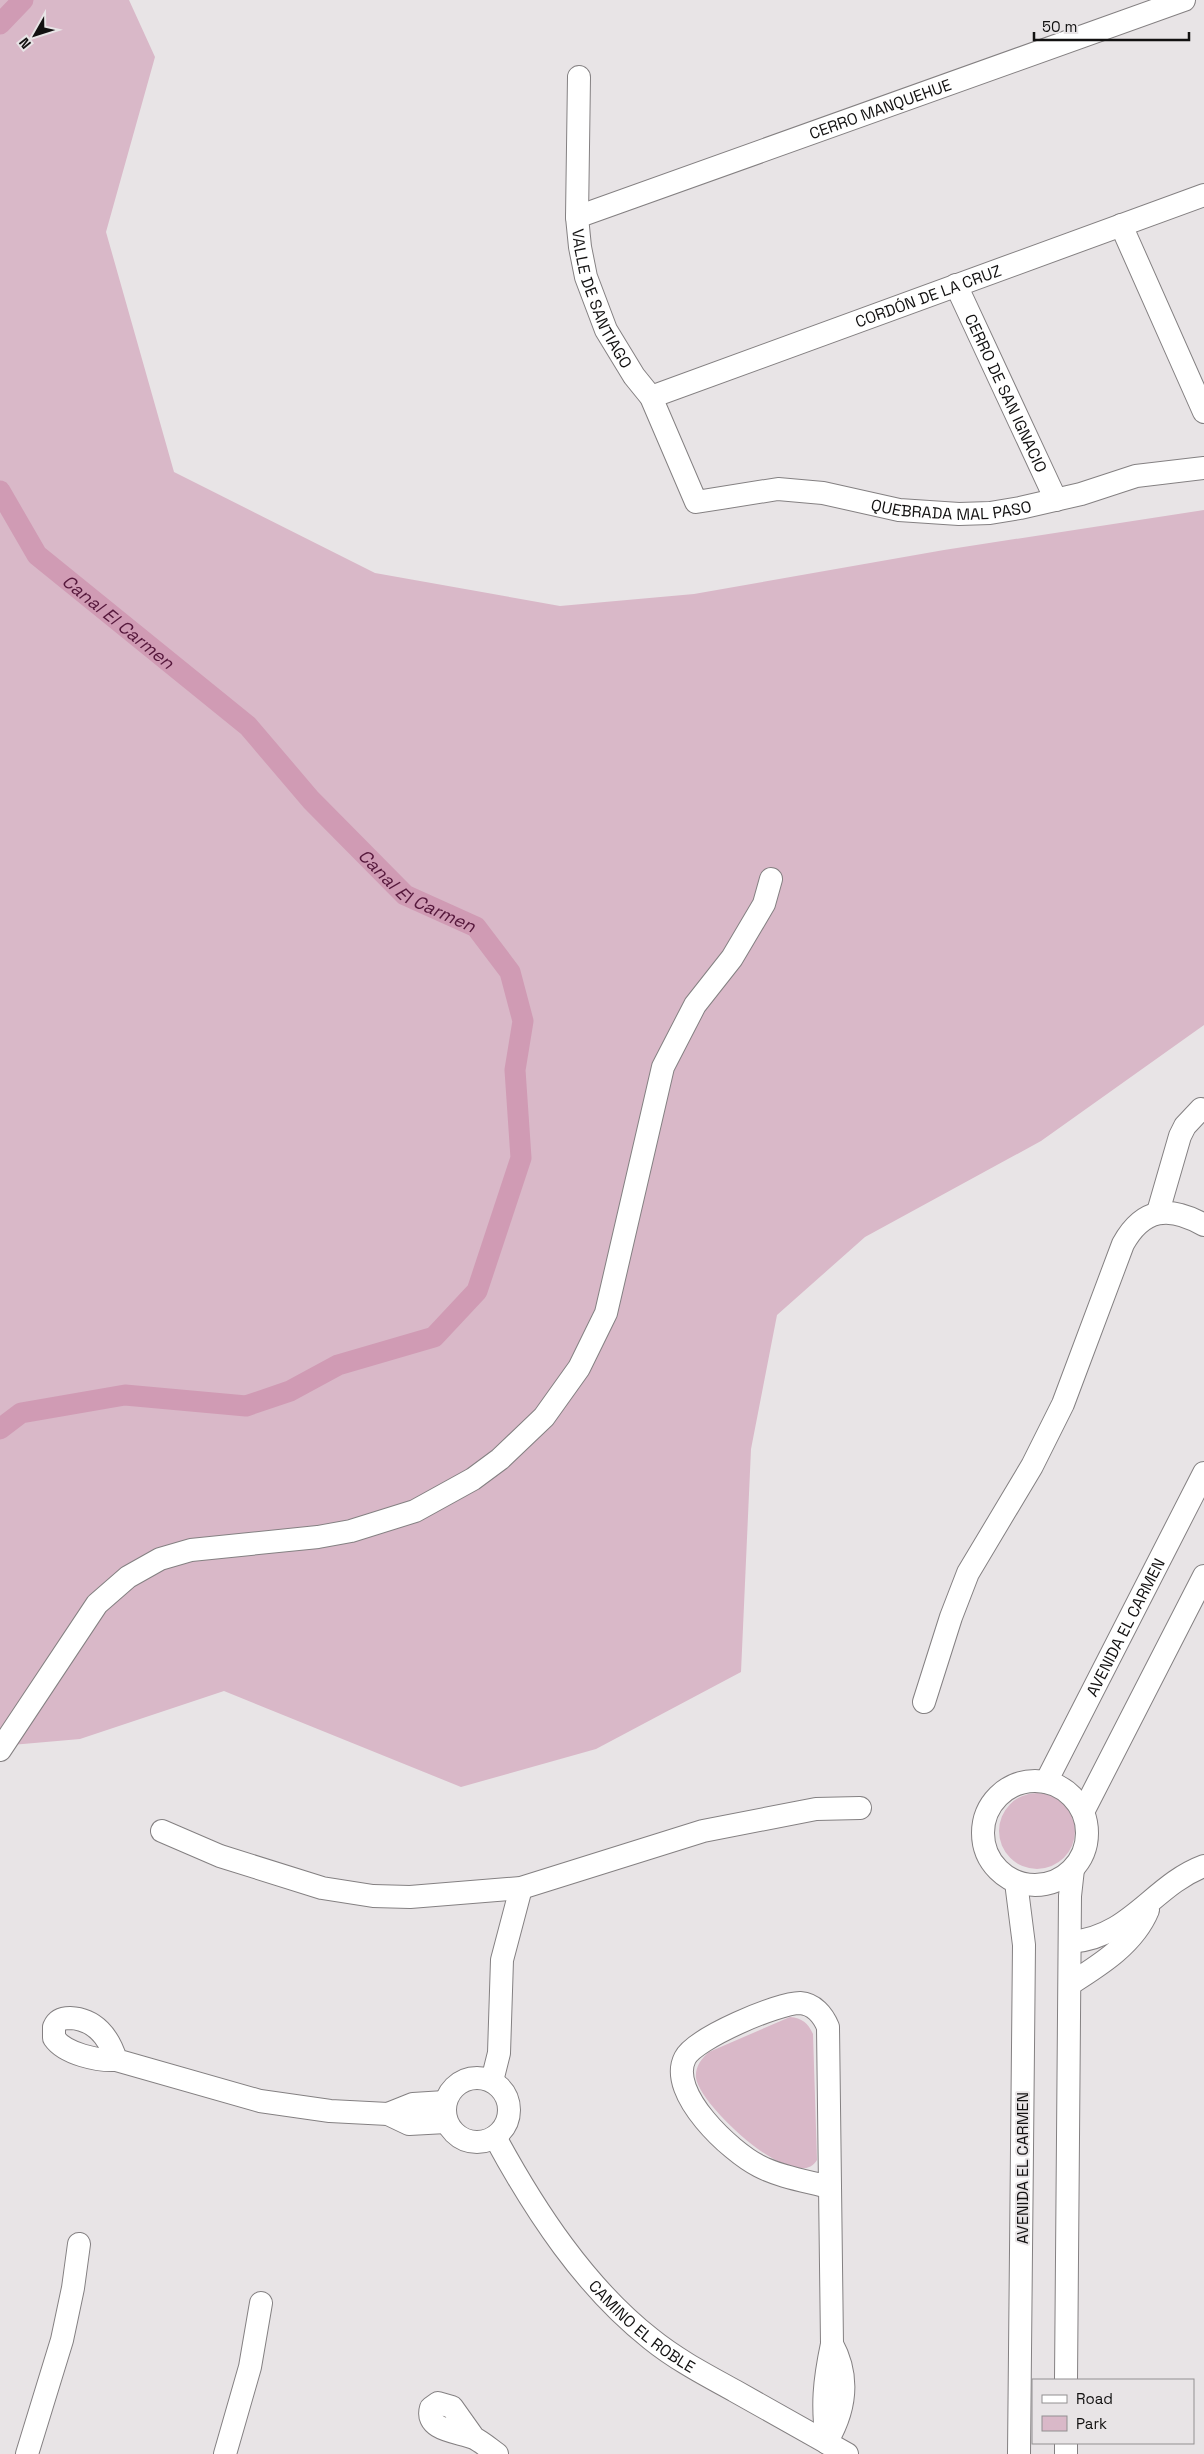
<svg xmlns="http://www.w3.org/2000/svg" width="1204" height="2454" viewBox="0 0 1204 2454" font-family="'Space Grotesk',sans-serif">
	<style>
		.green { fill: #d9b8c8 }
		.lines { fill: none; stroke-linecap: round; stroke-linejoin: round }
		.canal { stroke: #d09bb4; stroke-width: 21 }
		.minor-casing { stroke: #848082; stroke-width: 24 }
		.minor { stroke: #fff; stroke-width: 22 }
		.labels { text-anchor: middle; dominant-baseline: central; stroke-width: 4; stroke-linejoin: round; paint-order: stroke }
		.street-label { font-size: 16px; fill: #121111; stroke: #e8e4e6 }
		.water-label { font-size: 18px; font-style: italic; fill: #55173b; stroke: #e8e4e6 }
	</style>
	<rect width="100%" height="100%" fill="#e8e4e6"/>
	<path class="green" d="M0,0H129L155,57L106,232L174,472L375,573L560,606L694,594L944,550L1204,510V1025L1041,1141L865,1237L777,1315L751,1449L741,1672L596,1749L461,1787L224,1691L80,1739L0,1746Z
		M999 1831a38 38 0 1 1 76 0a38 38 0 1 1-76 0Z
		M790,2017C802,2018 808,2023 813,2034L817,2160C796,2196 700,2106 696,2078C695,2067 701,2059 709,2052Z"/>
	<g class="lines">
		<g class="canal">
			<path d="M0,24L23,0"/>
			<path id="s1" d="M0,491L37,555L248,726L311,800L405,895L476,927L510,972L523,1021L515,1070L521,1158L477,1291L434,1337L338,1365L290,1391L246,1406L125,1395L21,1413L0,1429"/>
		</g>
		<defs>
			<g id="minor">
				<path id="s2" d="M579,77L577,217L580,247L586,277L606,330L634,376L651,397L696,502L778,489L823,493L899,510L959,514L990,513L1020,508L1081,494L1136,476L1204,468"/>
				<path id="s3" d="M577,217L1184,0"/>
				<path d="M1121,225L1204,412"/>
				<path id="s4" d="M956,285L1056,500"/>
				<path id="s5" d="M651,397L1204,195"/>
				<path d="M1158,1212L1180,1136L1185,1126L1201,1109"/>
				<path d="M924,1702L951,1617L968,1573L1032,1466L1063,1404L1123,1244C1143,1208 1169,1205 1204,1225"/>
				<path d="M0,1750L97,1604L128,1577L160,1559L191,1550L318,1537L351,1531L415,1511L473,1479L500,1459L544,1417L579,1368L606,1313L663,1067L695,1005L732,958L764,904L771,879"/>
				<circle cx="1035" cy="1833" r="52"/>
				<path id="s6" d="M1046,1782L1204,1473"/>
				<path d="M1083,1812L1204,1576"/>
				<path d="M162,1831L220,1856L322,1888L373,1896L410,1897L521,1888L703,1831L816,1809L860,1808"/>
				<path d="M1016,1882L1024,1945L1019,2454"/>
				<path d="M1071,1942C1131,1937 1153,1885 1204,1866"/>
				<path d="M1070,1984C1100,1965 1134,1944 1148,1910"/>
				<path d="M116,2060C109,2037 95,2019 70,2018C62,2018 57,2020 54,2027V2038C65,2054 98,2061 116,2060L260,2101L330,2111L388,2114L409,2124L446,2122"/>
				<circle cx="477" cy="2110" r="32"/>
				<path d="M492,2081L499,2053L502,1960L521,1888"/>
				<path d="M388,2114L413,2104L445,2102"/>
				<path id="s7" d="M495,2137C535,2211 585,2287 651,2339C677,2360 706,2375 735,2391C772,2412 809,2433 847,2454"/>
				<path d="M1066,2380L1070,1896L1073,1869"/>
				<path d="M474,2438L452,2407L438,2403L431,2408C424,2431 461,2432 474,2438C482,2442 490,2449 497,2454"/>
				<path d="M827,2441C845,2410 850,2377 832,2344"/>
				<path d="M827,2443C822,2405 824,2382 832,2344L828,2027C823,2015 814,2004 800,2003C778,2003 695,2038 685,2058C667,2093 731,2152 759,2166C780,2177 806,2181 829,2187"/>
				<path d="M27,2454L62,2340L73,2288L79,2244"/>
				<path d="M225,2454L250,2367L261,2303"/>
				<path d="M1066,2454V2443"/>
			</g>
		</defs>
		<use href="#minor" class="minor-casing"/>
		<use href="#minor" class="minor"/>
	</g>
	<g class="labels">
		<g class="street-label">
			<text stroke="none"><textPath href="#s3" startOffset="322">CERRO MANQUEHUE</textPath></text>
			<text stroke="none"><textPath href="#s5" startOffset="295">CORDÓN DE LA CRUZ</textPath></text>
			<text stroke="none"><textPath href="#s2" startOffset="226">VALLE DE SANTIAGO</textPath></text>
			<text stroke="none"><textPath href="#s4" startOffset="119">CERRO DE SAN IGNACIO</textPath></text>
			<text stroke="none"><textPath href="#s2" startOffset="711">QUEBRADA MAL PASO</textPath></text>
			<text stroke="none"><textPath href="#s6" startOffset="174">AVENIDA EL CARMEN</textPath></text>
			<text transform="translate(1022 2168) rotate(-90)">AVENIDA EL CARMEN</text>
			<text stroke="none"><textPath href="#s7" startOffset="242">CAMINO EL ROBLE</textPath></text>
		</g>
		<g class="water-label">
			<text stroke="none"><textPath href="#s1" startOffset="179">Canal El Carmen</textPath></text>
			<text stroke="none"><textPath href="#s1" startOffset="584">Canal El Carmen</textPath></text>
		</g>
	</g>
	<rect x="1032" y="2379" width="162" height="65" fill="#e8e4e6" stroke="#929091"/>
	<rect x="1042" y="2395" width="25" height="8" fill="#ffffff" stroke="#929091"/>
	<text x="1076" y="2404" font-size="15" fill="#121111">Road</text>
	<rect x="1042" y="2416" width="25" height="15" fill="#d9b8c8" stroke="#929091"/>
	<text x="1076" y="2429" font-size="15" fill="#121111">Park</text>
	<g transform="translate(35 35) rotate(231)" stroke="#e8e4e6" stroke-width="4" paint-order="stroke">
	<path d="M0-4L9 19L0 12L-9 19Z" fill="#121111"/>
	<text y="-8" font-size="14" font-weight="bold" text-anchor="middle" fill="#121111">N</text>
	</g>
	<path d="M1034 32v8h155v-8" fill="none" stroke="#121111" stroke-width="2.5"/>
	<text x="1042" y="32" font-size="15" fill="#121111" stroke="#e8e4e6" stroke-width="4" paint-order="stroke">50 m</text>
</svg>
